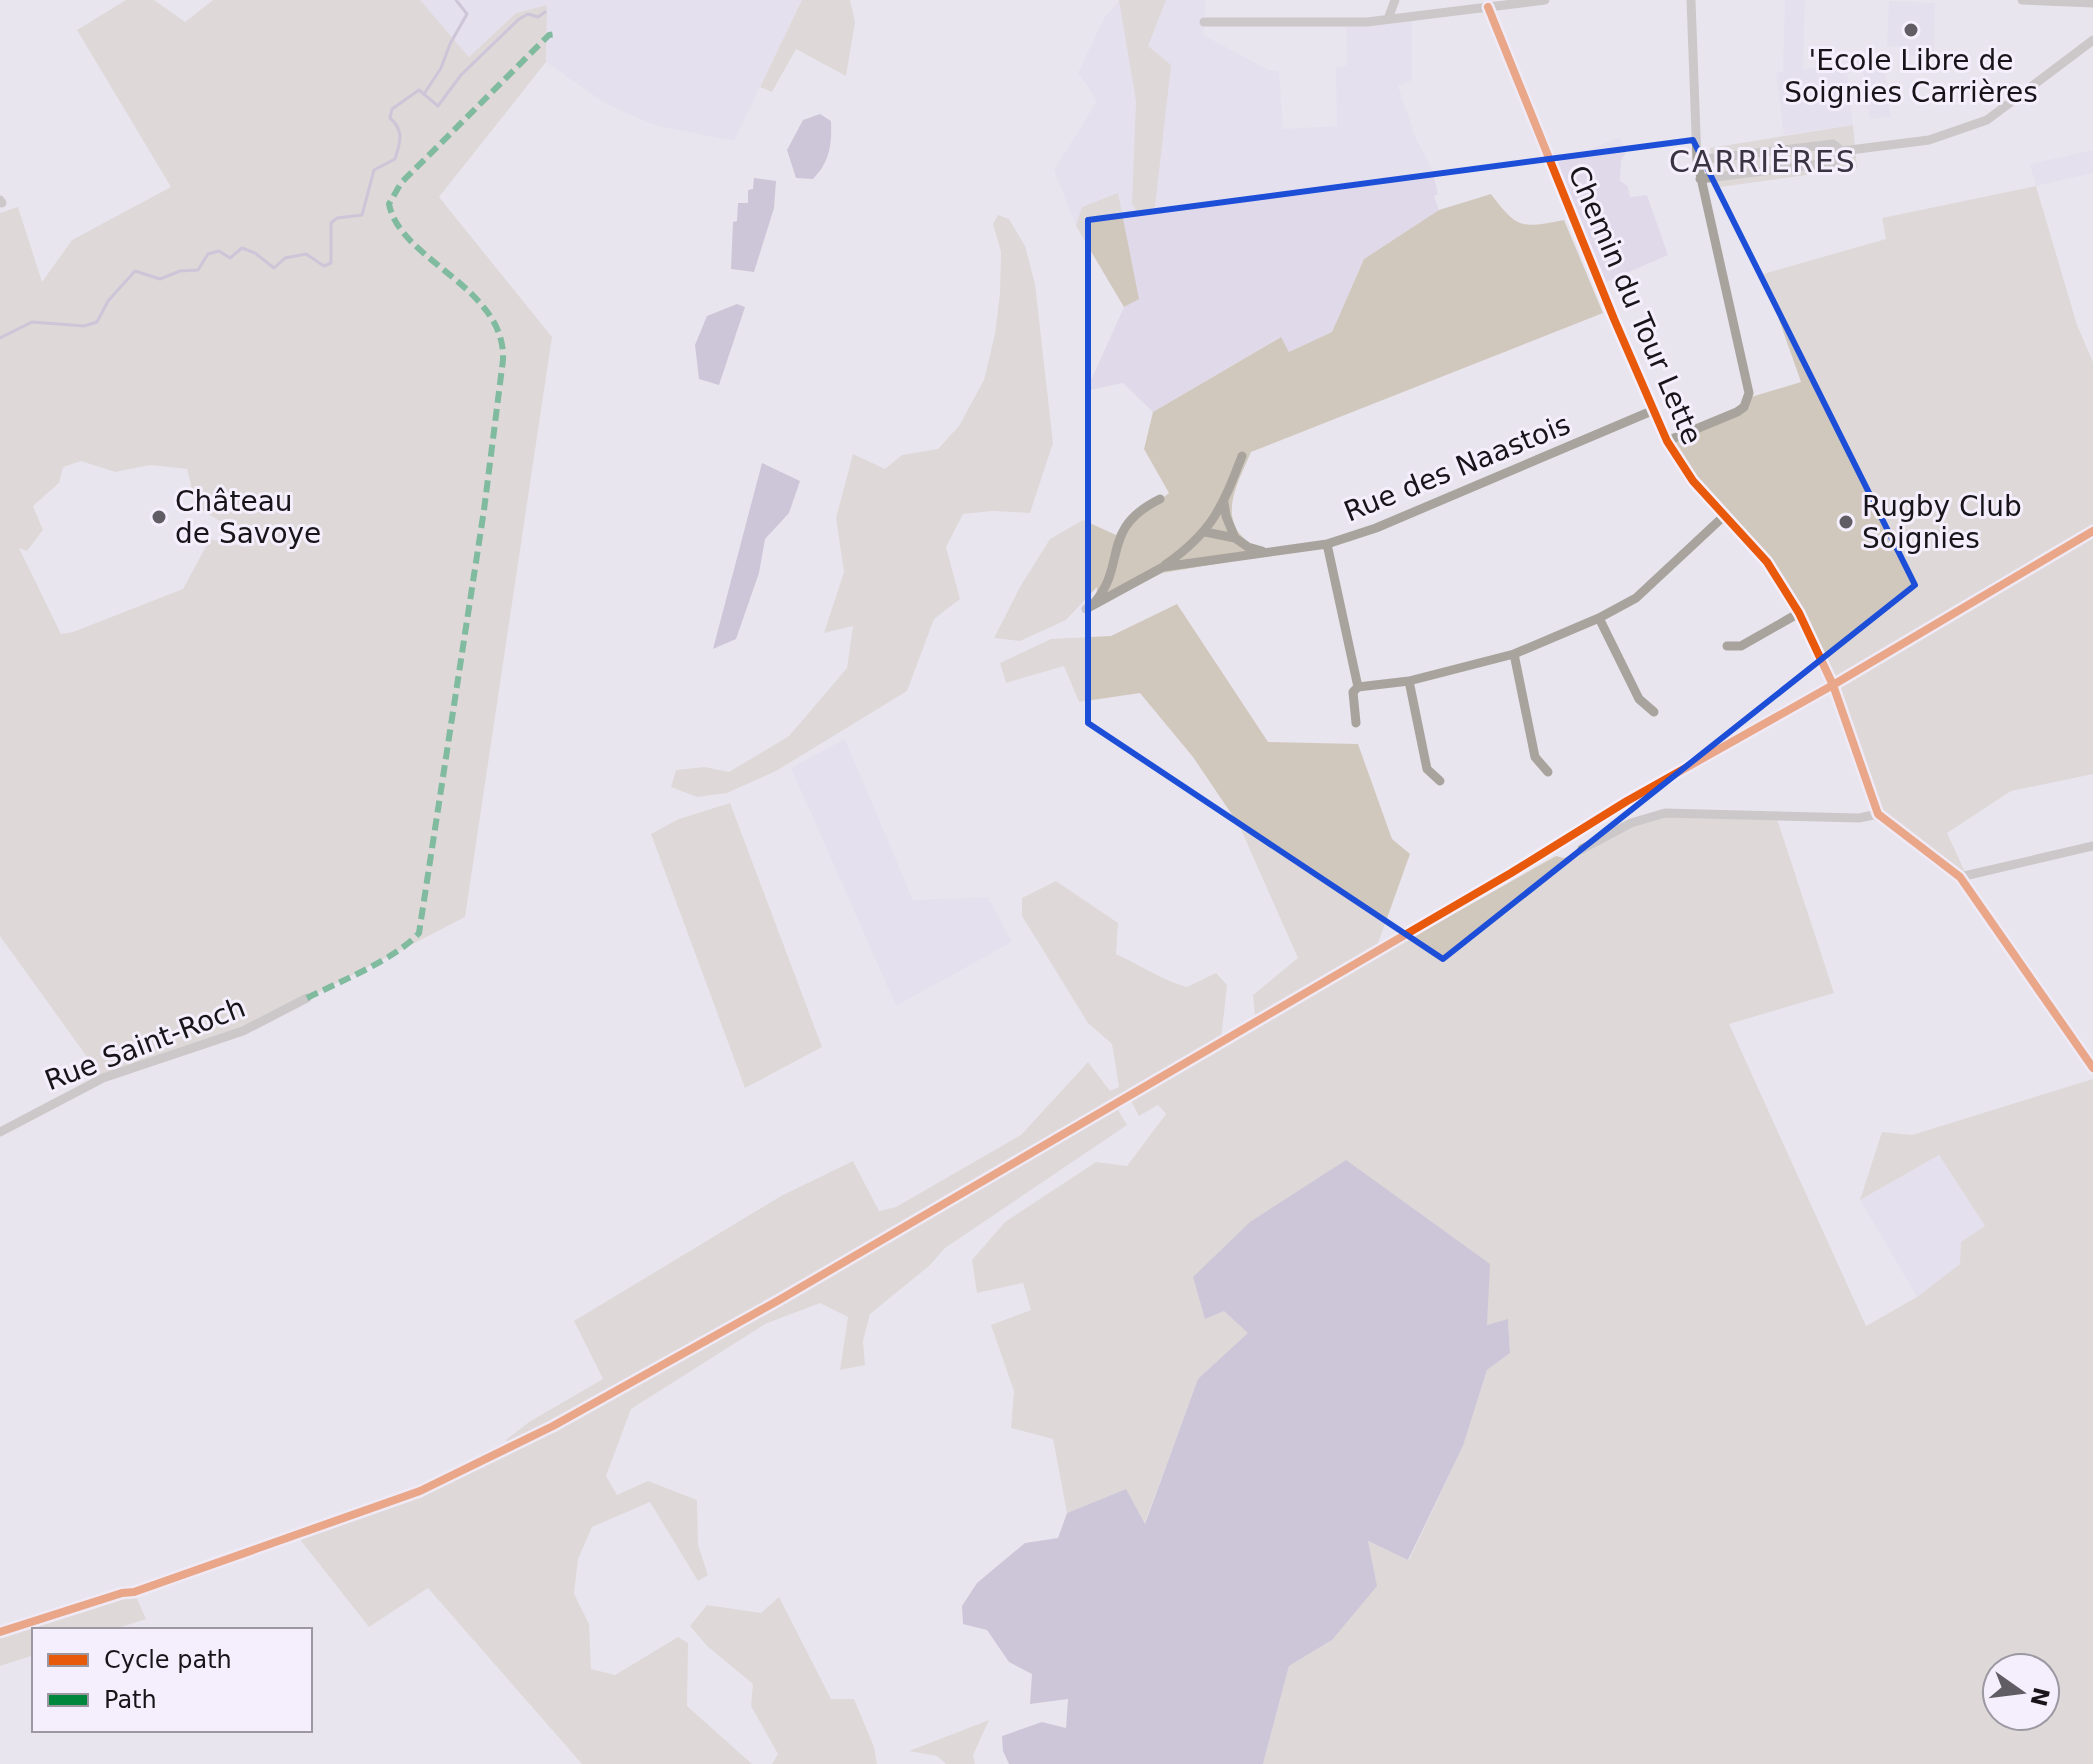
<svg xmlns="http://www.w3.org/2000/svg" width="2093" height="1764" viewBox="0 0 2093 1764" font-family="'DejaVu Sans',sans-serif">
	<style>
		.built { fill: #e0d9ea }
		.green { fill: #d1c8bd; fill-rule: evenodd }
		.water { fill: #ac9fbc }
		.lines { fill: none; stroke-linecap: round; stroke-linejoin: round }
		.stream { stroke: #ac9fbc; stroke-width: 3 }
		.minor { stroke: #a8a49d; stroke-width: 9 }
		.quiet { stroke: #00873e; stroke-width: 6; stroke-dasharray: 12 6; stroke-linecap: butt }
		.cycleway-casing { stroke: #f5effd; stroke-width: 13 }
		.cycleway { stroke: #e8590c; stroke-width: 8 }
		.marked { fill: none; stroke: #1d4ed8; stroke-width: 6; stroke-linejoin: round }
		.poi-dot { fill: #605e64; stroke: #f5effd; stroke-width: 3 }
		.labels { text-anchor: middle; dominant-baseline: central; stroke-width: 6; stroke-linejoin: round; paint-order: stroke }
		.poi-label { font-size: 28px; fill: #17151a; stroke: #f5effd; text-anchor: start }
		.street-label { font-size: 28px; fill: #17151a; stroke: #f5effd }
		.neighbourhood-label { font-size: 30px; letter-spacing: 2px; fill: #3a3442; stroke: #f5effd }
	</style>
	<rect width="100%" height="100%" fill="#e9e5ee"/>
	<path class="built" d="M420,0H802L734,141L654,125L606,104L546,62L547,5L516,13L469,57Z
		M1120,0H1206L1203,35L1269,70L1279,71L1283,129L1337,126L1336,67L1347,65L1346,22L1412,16V80L1398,86L1415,136L1432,169L1438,194L1434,196L1439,210L1364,259L1332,332L1289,352L1280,337L1153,412L1123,383L1086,391L1124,307L1076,226L1054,170L1097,101L1078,73L1104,18Z
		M1785,0H1805L1803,69L1846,64L1853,125L1784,135L1776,73L1783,72Z
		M1889,1L1935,3L1934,53L1908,56V47L1887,46Z
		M1883,60L1891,117L1870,119L1862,62Z
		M1620,137L1626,152L1621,161L1620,181L1628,186L1630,197L1647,195L1668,255L1606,282L1555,164Z
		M2093,150V173L2036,186L2030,164Z
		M845,739L913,900L988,897L1012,942L896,1006L791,768Z
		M1939,1155L1985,1226L1960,1264L1917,1297L1860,1200Z"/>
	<path class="green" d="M126,0H154L185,22L213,0H420L469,57L516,13L547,5L546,62L439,197L552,337L465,917L256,1025L100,1075L0,936V213L18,207L42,282L72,240L171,187L77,30ZM81,461L115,472L150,465L187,469L196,506L218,520L251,533L246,547L210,539L183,589L73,632L61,634L19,548L27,551L43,530L33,506L59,483L63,467Z
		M802,0H850L855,22L846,76L796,49L772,92L760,87Z
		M1119,0H1166L1148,46L1171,65L1155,207L1140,216L1132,204L1136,101Z
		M1853,125L1857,168L1720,187L1715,181L1710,148Z
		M2036,186L2077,325L2093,362V774L2011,791L1947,833L1965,872H1962L1878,814L1833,685L1783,586L1724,516L1667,441L1733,413L1748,398L1801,382L1763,274L1886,239L1882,218Z
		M1118,193L1139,299L1124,307L1076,226L1082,207Z
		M1491,194C1518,230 1522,228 1564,220L1603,313L1251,452C1241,477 1221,508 1239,533C1246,541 1256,549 1263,556L1162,573L1096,606L1097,587L1066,620L1020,641L994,638L1020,587L1050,539L1083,520L1116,535L1169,493L1144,449L1153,412L1281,337L1289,352L1332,332L1364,259L1439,210Z
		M998,215L1009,219L1025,246L1035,284L1053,443L1030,513L992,511L963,514L946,547L960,599L934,619L907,691L776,771L727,793L697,797L671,787L676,770L705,767L729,772L789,736L847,668L853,626L824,633L844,572L836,518L853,454L885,469L902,455L938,449L959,426L984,380L995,334L1000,293L1001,252L993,224Z
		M1177,604L1268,742L1358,744L1392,839L1410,854L1372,960L1556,856L1564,858L1650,816H1776L1834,993L1729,1024L1866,1326L1917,1297L1960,1264L1961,1242L1985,1226L1939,1155L1860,1200L1882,1132L1912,1135L2093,1079V1764H1263L1289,1666L1332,1640L1367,1541L1409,1560L1463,1446L1487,1370L1510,1353L1508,1320L1487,1325L1224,1311L1249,1333L1198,1380L1144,1525L1126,1489L1067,1513L1053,1439L1011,1428L1014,1391L991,1325L1031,1310L1023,1283L977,1293L972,1260L1005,1222L1096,1162L1127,1166L1166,1114L1158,1105L1139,1116L1131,1101L1118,1110L1127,1125L945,1248L929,1266L870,1314L863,1341L865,1365L840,1370L848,1317L820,1303L765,1324L631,1409L606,1476L617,1495L648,1481L697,1500L698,1545L708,1575L698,1581L650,1502L592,1527L578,1559L574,1594L589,1624L591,1669L615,1675L678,1637L688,1643L687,1706L752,1764H582L428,1588L369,1627L298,1537C371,1509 441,1483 511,1447L506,1440L529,1422L603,1379L574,1321L781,1196L853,1161L879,1211L896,1207L1021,1135L1088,1062L1110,1091L1119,1087L1112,1044L1088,1023L1022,916V898L1056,881L1118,923L1116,954C1140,965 1162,980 1187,987L1216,973L1227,985L1220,1049L1256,1028L1253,995L1298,958L1239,825L1193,757L1140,693L1079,702L1064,666L1006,683L1000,663L1051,639L1111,636ZM1997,1668H2045V1716H1997Z
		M730,803L822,1047L745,1088L651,834L679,819Z
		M134,1592L146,1619L112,1630H34V1655L0,1666V1632L122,1593Z
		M779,1597L831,1699H854L874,1747L877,1764H772L778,1754L751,1706L753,1684L707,1646L690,1626L707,1605L761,1613Z
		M989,1720L973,1755L975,1764H946L937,1756L909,1751Z"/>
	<path class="water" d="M820,114L831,121C832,144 830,162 813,179L796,178L787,150L803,120Z
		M754,178L776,181L774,208L754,272L731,269L733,222L737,221L738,203H748V190L753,189Z
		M737,304L745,307L719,385L699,379L695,345L707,316Z
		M762,463L800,481L789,513L765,539L759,573L736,639L713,649Z
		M1346,1160L1490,1264L1487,1325L1508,1319L1510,1353L1487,1370L1463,1446L1408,1560L1368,1541L1377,1586L1332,1640L1289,1666L1263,1764H1009L1003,1751L1002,1736L1042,1722L1066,1728L1068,1699L1030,1704L1032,1674L1009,1662L987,1630L963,1624L962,1606L977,1583L1025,1543L1058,1538L1067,1513L1126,1489L1145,1524L1198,1379L1248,1333L1224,1311L1205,1319L1193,1277L1250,1222Z"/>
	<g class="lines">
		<path class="stream" d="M424,94L441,68L450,44L467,14L456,0
			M0,338L32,322L84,326L97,322L108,301L135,271L160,279L180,271L198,270L208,254L219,251L230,258L242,248L255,253L274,268L285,258L306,254L324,266L331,263V223L337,218L362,215L374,170L395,159C400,143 405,131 390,118L392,109L419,90L438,106L461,75L519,19L528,14L538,17L545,12"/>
		<path class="minor" d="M2022,0L2093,3
			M1488,7L1614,319L1667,441L1693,481L1767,562L1799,613L1833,685L1878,814L1960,877L2093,1068
			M1388,19L1395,0
			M1204,22H1367L1545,0
			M1842,151L1929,140L1987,120L2093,40
			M1697,160L1833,144L1842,151L1836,162L1700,179
			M0,200L2,203
			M1667,441L1737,412L1744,407L1749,393L1697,160L1691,0
			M1224,503L1226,516L1235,538
			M1205,532L1235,538L1248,547L1262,551
			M1327,544L1358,687L1409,681L1514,654L1599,618L1636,598L1724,516
			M1165,565C1212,532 1222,508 1242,456
			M1094,603C1128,564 1099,529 1160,499
			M1086,609L1163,567L1327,544L1376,528L1654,410
			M1599,618L1639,699L1654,712
			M1727,646H1741L1799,613
			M1514,654L1535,757L1548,772
			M1409,681L1427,769L1440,781
			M1356,723L1353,692L1358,687
			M1582,849L1631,823L1665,813L1859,818L1878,814
			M1960,877L2093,846
			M0,1132L103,1078L243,1031L307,998"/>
		<path class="quiet" d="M307,998C339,982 396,959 419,933L484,510L503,360C506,287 400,261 389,204L401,183L549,35L556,34"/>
		<defs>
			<path id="cycleway" d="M1488,7L1614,319L1667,441L1693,481L1767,562L1799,613L1833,685L1878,814L1960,877L2093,1068
				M0,1632L122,1593L134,1592L420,1491L553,1426L779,1300L1511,873L1627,801L1833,685L2093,531"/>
		</defs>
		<use href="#cycleway" class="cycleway-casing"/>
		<use href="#cycleway" class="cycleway"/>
	</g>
	<path d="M0 0H2093V1764H0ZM1693,140L1915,585L1443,959L1088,723V220Z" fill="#e9e5ee" fill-opacity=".55" fill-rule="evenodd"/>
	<path class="marked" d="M1693,140L1915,585L1443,959L1088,723V220Z"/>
	<g class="poi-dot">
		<circle cx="1911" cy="30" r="8"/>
		<circle cx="159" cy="517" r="8"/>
		<circle cx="1846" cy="522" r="8"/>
	</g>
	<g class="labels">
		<g class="poi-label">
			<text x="1911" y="60" text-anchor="middle">'Ecole Libre de<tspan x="1911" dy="32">Soignies Carrières</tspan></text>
			<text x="175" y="501">Château<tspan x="175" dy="32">de Savoye</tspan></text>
			<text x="1862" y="506">Rugby Club<tspan x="1862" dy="32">Soignies</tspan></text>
		</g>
		<g class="street-label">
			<text transform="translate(1635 305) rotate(67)">Chemin du Tour Lette</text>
			<text transform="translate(1457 468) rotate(-22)">Rue des Naastois</text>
			<text transform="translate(145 1044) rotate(-21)">Rue Saint-Roch</text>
		</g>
		<g class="neighbourhood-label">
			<text x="1763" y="161">CARRIÈRES</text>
		</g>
	</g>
	<rect x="32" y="1628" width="280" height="104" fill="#f5effd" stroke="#9c98a2" stroke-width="2"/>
	<rect x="48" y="1654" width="40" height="12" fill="#e8590c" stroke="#9c98a2" stroke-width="2"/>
	<text x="104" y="1668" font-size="24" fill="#17151a">Cycle path</text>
	<rect x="48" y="1694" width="40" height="12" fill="#00873e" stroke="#9c98a2" stroke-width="2"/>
	<text x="104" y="1708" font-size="24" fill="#17151a">Path</text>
	<g transform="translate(2021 1692) rotate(104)"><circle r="38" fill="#f5effd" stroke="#9c98a2" stroke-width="2"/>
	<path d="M0-6L14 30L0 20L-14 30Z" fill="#605e64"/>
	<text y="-12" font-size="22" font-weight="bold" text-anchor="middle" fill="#17151a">N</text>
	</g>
</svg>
